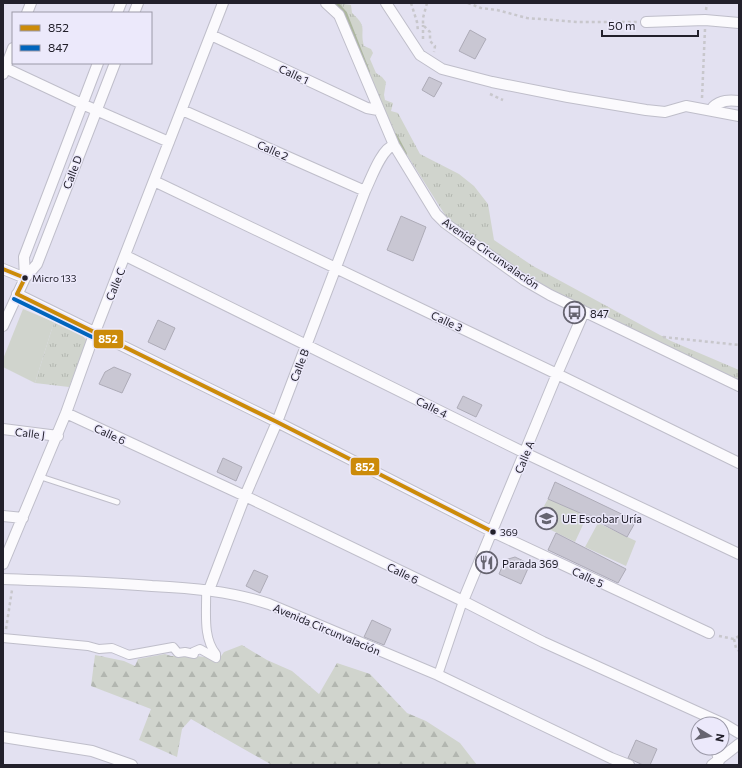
<svg xmlns="http://www.w3.org/2000/svg" width="742" height="768" viewBox="0 0 742 768" font-family="Commissioner,sans-serif">
	<style>
		.grass { fill: url(#grass-tufts) }
		.forest { fill: url(#forest-firs) }
		.pitch { fill: #d0d4cd }
		.lines { fill: none; stroke-linecap: round; stroke-linejoin: round }
		.stream { stroke: #acb69e; stroke-width: 4 }
		.building { fill: #c9c7d3; stroke: #adabb7 }
		.service-casing { stroke: #bfbeca; stroke-width: 7 }
		.pedestrian-casing { stroke: #bfbeca; stroke-width: 10 }
		.minor-casing { stroke: #bfbeca; stroke-width: 12 }
		.path { stroke: #c8c7cc; stroke-width: 2.5; stroke-dasharray: 3 3; stroke-linecap: butt }
		.service { stroke: #fbfafd; stroke-width: 5 }
		.pedestrian { stroke: #fbfafd; stroke-width: 8 }
		.minor { stroke: #fbfafd; stroke-width: 10 }
		.bus-1-casing { stroke: #ece9fb; stroke-width: 7 }
		.bus-2-casing { stroke: #ece9fb; stroke-width: 7 }
		.bus-1 { stroke: #cc8b09; stroke-width: 4 }
		.bus-2 { stroke: #0065bd; stroke-width: 4 }
		.bus-dot { fill: #22202b; stroke: #ece9fb; stroke-width: 1.5 }
		.labels { text-anchor: middle; dominant-baseline: central; stroke-width: 3; stroke-linejoin: round; paint-order: stroke }
		.bus-label { font-size: 10px; fill: #22202b; stroke: #ece9fb; text-anchor: start }
		.street-label { font-size: 11px; fill: #22202b; stroke: #ece9fb }
		.poi-label { font-size: 11px; fill: #22202b; stroke: #ece9fb; text-anchor: start }
		.line-badge { stroke: #ece9fb; stroke-width: 1.5 }
		.badge-label { font-size: 11px; text-anchor: middle; font-weight: bold; fill: #fff }
	</style>
	<defs>
		<pattern id="grass-tufts" width="24" height="20" patternUnits="userSpaceOnUse"><rect width="24" height="20" fill="#d0d4cd"/><path d="M3 7l-1-3M5 7V3M7 7l1-3M15 17l-1-3M17 17v-4M19 17l1-3" fill="none" stroke="#b2b6b0"/></pattern>
		<pattern id="forest-firs" width="22" height="20" patternUnits="userSpaceOnUse"><rect width="22" height="20" fill="#d0d4cd"/><path d="M5 1l3.5 6h-7zM16 11l3.5 6h-7z" fill="#b2b6b0"/></pattern>
	</defs>
	<rect width="100%" height="100%" fill="#e3e1f1"/>
	<path class="grass" d="M338,3L351,5L352,13C369,28 359,29 364,46L371,49L373,53L370,59L376,73L382,77L386,82L384,95L385,100L393,103L391,111L398,113L420,154L459,174L474,186L488,204L494,240L533,266L671,341L739,370V383L588,312L534,281L447,218L395,136L345,13Z
		M54,322L82,335L87,341L69,387L35,383Z"/>
	<path class="forest" d="M242,645L267,660L292,671L319,694L337,663L370,674L407,713L426,721L460,743L477,765H272L191,719L182,729L177,757L139,740L151,709L91,686L95,655L124,661L135,666L138,659L165,654L171,656H197L219,659L224,652Z"/>
	<path class="pitch" d="M23,309L54,322L35,383L3,367V359Z
		M548,499L587,516L575,542L535,522Z
		M598,523L636,541L626,566L585,547Z"/>
	<g class="lines">
		<path class="stream" d="M336,3L345,13L368,72
			M395,135L405,154"/>
	</g>
	<path class="building" d="M470,30L486,39L475,59L459,51Z
		M429,77L442,83L434,97L422,90Z
		M401,216L426,227L413,261L387,250Z
		M158,320L175,328L165,350L148,342Z
		M114,367L131,374L122,393L99,384L105,372Z
		M463,396L482,405L476,417L457,408Z
		M223,458L242,467L236,481L217,472Z
		M555,482L636,521L627,537L587,516L548,499Z
		M556,533L626,569L618,583L548,550Z
		M515,557L530,564L521,584L499,574L505,560Z
		M254,570L268,576L260,593L246,586Z
		M372,620L391,629L384,645L364,637Z
		M636,740L657,749L650,765H643L628,758Z"/>
	<g class="lines">
		<defs>
			<path id="service" d="M41,477L117,502"/>
			<path id="pedestrian" d="M3,638L88,646L99,649L112,648L129,655L173,647L178,653L185,652L194,654L193,652L200,649L216,658V654C202,637 207,610 206,589
				M438,675L463,601"/>
			<path id="minor" d="M326,3L339,15L394,145L436,214L445,223L524,280L550,295L739,386
				M386,3L420,55L442,69L492,82L568,97L646,110L665,112L686,106L739,116
				M27,13L31,3
				M117,13L121,3
				M134,13L138,3
				M646,22L705,20L739,23
				M211,35L367,108L378,110
				M3,67L82,104L169,142
				M3,74L13,48
				M182,110L365,191
				M713,110V107C721,100 729,100 739,101
				M154,181L557,374L739,463
				M126,256L525,453L739,554
				M3,269L25,278
				M25,278L24,257L98,63
				M17,294L277,422L493,532L709,633
				M3,326L25,278L37,264L115,63
				M66,413L245,496L463,601L543,642L724,724L739,733
				M3,429L58,436
				M3,516L23,518
				M3,564L66,413L95,332L223,3
				M3,579C53,581 102,582 152,586C192,588 230,591 269,604L438,675L611,758L629,765
				M209,590L245,496L277,422L365,191C371,179 381,149 394,145
				M463,601L557,374L584,312
				M3,737L92,751L132,765
				M716,748L719,761
				M712,765L739,744"/>
		</defs>
		<use href="#service" class="service-casing"/>
		<use href="#pedestrian" class="pedestrian-casing"/>
		<use href="#minor" class="minor-casing"/>
		<path class="path" d="M411,3L417,22L418,31
			M427,3L423,18V25L430,32V41L435,46L434,52
			M468,3L481,8L497,10L527,18L577,22H637
			M706,10L707,3
			M423,39V25
			M490,94L503,100
			M702,98L705,29
			M663,337L739,345
			M6,629L12,590
			M719,636L734,639L739,636
			M734,639L736,648L739,651"/>
		<use href="#service" class="service"/>
		<use href="#pedestrian" class="pedestrian"/>
		<use href="#minor" class="minor"/>
		<defs>
			<path id="bus-1" d="M3,269L25,278L17,294L277,422L493,532"/>
			<path id="bus-2" d="M14,299L92,337"/>
		</defs>
		<use href="#bus-1" class="bus-1-casing"/>
		<use href="#bus-2" class="bus-2-casing"/>
		<use href="#bus-1" class="bus-1"/>
		<use href="#bus-2" class="bus-2"/>
	</g>
	<defs>
		<symbol id="bus-ring" viewBox="-11 -11 22 22"><circle r="9.5" fill="#ece9fb" stroke="#666470" stroke-width="1.5"/><path d="M-5-6H5V4H4V6H2V4H-2V6H-4V4H-5ZM-3.5-4V0h7V-4ZM-3.5 1.2v1.5H-2V1.2ZM2 1.2v1.5H3.5V1.2Z" fill="#666470"/></symbol>
		<symbol id="school-ring" viewBox="-11 -11 22 22"><circle r="9.5" fill="#ece9fb" stroke="#666470" stroke-width="1.5"/><path d="M0-5L7-2L0 1L-7-2ZM-4 1L0 2.5L4 1V4Q0 6-4 4Z" fill="#666470"/></symbol>
		<symbol id="restaurant-ring" viewBox="-11 -11 22 22"><circle r="9.5" fill="#ece9fb" stroke="#666470" stroke-width="1.5"/><path d="M-5-6h1v4h1v-4h1v4h1v-4h1v5L-1.5 .5V6h-2V.5L-5-1ZM5-6V6H3V1.5H1.5Q1.5-4 5-6Z" fill="#666470"/></symbol>
	</defs>
	<g fill-rule="evenodd">
		<use href="#bus-ring" x="562" y="300" width="25" height="25"/>
		<use href="#school-ring" x="534" y="506" width="25" height="25"/>
		<use href="#restaurant-ring" x="474" y="550" width="25" height="25"/>
	</g>
	<g class="bus-dot">
		<circle cx="25" cy="278" r="3.5"/>
		<circle cx="493" cy="532" r="3.5"/>
	</g>
	<g class="labels">
		<g class="bus-label">
			<text x="32" y="278">Micro 133</text>
			<text x="500" y="532">369</text>
		</g>
		<g class="street-label">
			<text transform="translate(294 74) rotate(25)">Calle 1</text>
			<text transform="translate(273 150) rotate(24)">Calle 2</text>
			<text transform="translate(72 172) rotate(-69)">Calle D</text>
			<text transform="translate(491 253) rotate(35)">Avenida Circunvalación</text>
			<text transform="translate(115 284) rotate(-68)">Calle C</text>
			<text transform="translate(447 321) rotate(25)">Calle 3</text>
			<text transform="translate(299 365) rotate(-69)">Calle B</text>
			<text transform="translate(432 407) rotate(26)">Calle 4</text>
			<text transform="translate(30 433) rotate(7)">Calle J</text>
			<text transform="translate(110 434) rotate(25)">Calle 6</text>
			<text transform="translate(524 457) rotate(-68)">Calle A</text>
			<text transform="translate(403 573) rotate(26)">Calle 6</text>
			<text transform="translate(588 577) rotate(25)">Calle 5</text>
			<text transform="translate(327 629) rotate(23)">Avenida Circunvalación</text>
		</g>
		<g class="poi-label">
			<text x="590" y="313">847</text>
			<text x="562" y="518">UE Escobar Uría</text>
			<text x="502" y="563">Parada 369</text>
		</g>
	</g>
	<g class="line-badge">
		<rect x="93" y="329" width="31" height="20" rx="4" fill="#cc8b09"/>
		<rect x="350" y="457" width="30" height="19" rx="4" fill="#cc8b09"/>
	</g>
	<g class="badge-label">
		<text x="108" y="343">852</text>
		<text x="365" y="471">852</text>
	</g>
	<rect width="742" height="768" fill="none" stroke="#22202b" stroke-width="8"/>
	<rect x="12" y="12" width="140" height="52" fill="#ece9fb" stroke="#9b99a8"/>
	<rect x="20" y="25" width="20" height="6" fill="#cc8b09" stroke="#9b99a8"/>
	<text x="48" y="32" font-size="12" fill="#22202b">852</text>
	<rect x="20" y="45" width="20" height="6" fill="#0065bd" stroke="#9b99a8"/>
	<text x="48" y="52" font-size="12" fill="#22202b">847</text>
	<g transform="translate(710 736) rotate(100)"><circle r="19" fill="#ece9fb" stroke="#9b99a8"/>
	<path d="M0-3L7 15L0 10L-7 15Z" fill="#666470"/>
	<text y="-6" font-size="11" font-weight="bold" text-anchor="middle" fill="#22202b">N</text>
	</g>
	<path d="M602 30v6h96v-6" fill="none" stroke="#22202b" stroke-width="2"/>
	<text x="608" y="30" font-size="12" fill="#22202b" stroke="#ece9fb" stroke-width="3" paint-order="stroke">50 m</text>
</svg>
